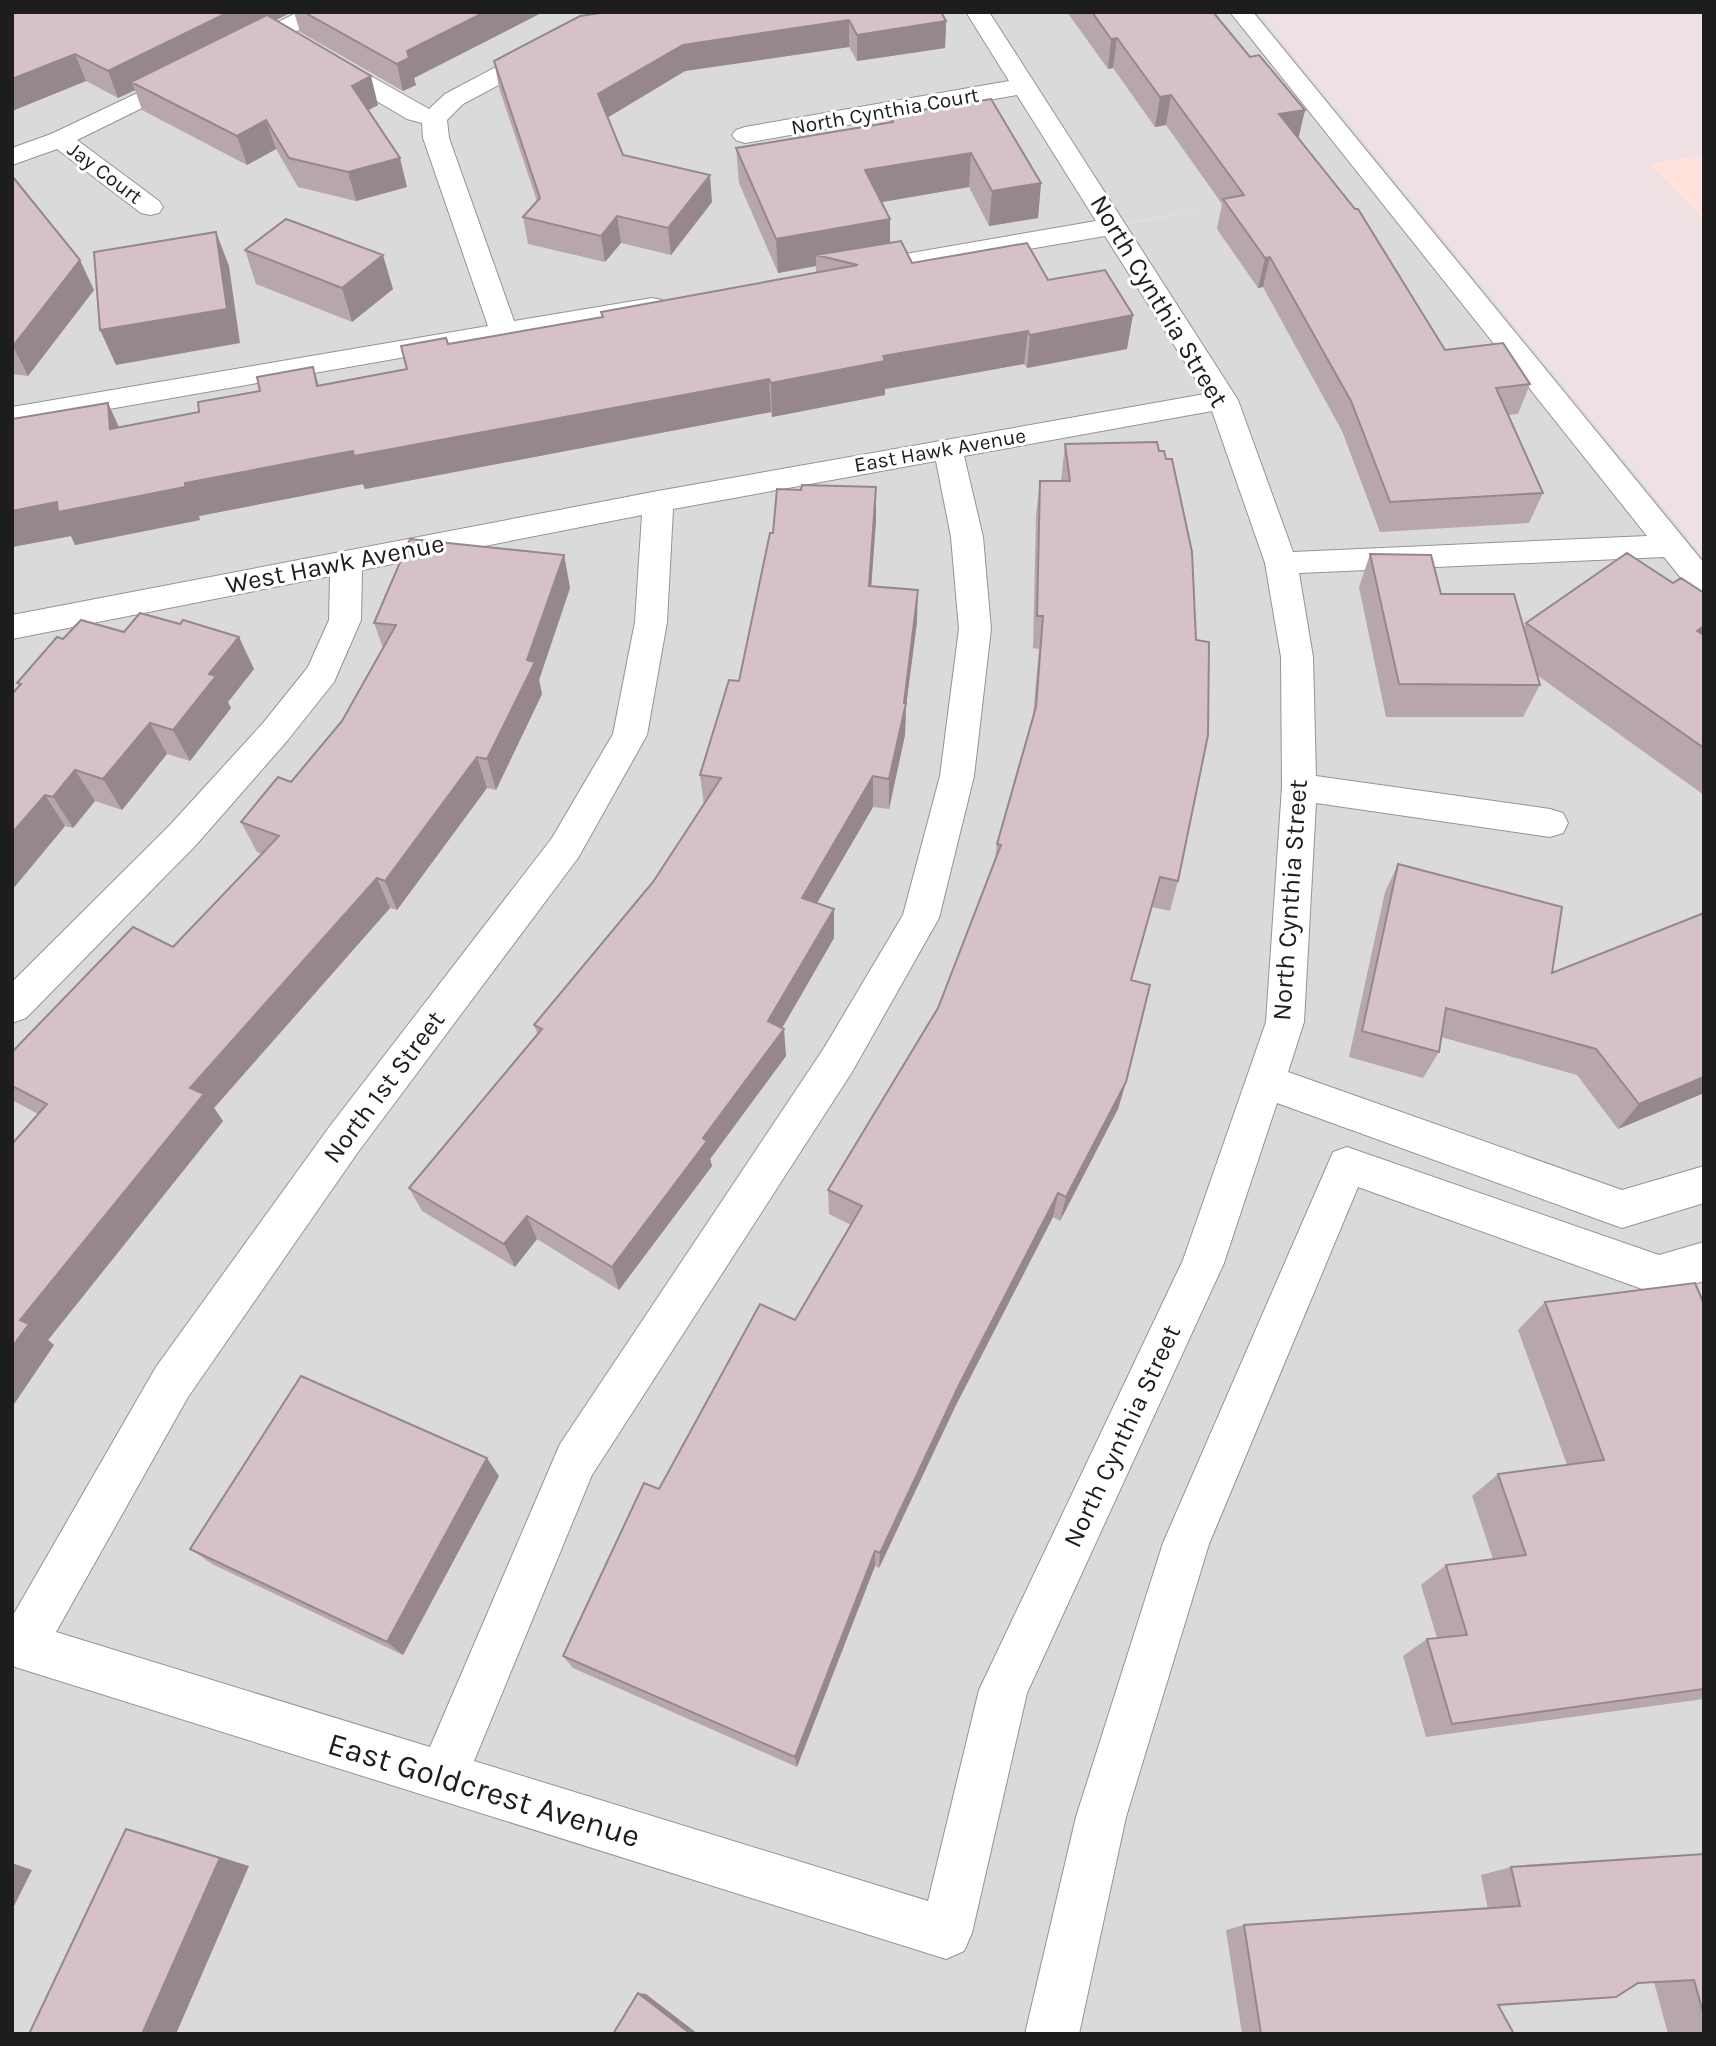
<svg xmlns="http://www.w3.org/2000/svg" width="1716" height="2046" viewBox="0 0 1716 2046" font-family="Karla,sans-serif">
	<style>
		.residential { fill: #dbdadb; fill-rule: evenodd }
		.education { fill: #ffe2db }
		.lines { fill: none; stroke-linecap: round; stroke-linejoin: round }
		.minor-casing { stroke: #949494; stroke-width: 2 }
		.minor { fill: #fff; fill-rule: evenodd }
		.wall { fill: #b8a6ad }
		.shaded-wall { fill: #96878d }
		.building { fill: #d6c1c9; stroke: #96878d; stroke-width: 2 }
		.labels { text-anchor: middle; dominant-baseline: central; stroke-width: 6; stroke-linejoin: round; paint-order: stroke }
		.far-street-label { font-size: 21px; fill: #1d1d1d; stroke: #fff }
		.street-label { font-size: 26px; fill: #1d1d1d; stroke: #fff }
		.near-street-label { font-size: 32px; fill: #1d1d1d; stroke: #fff }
	</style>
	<rect width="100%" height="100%" fill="#efe1e3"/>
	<path class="residential" d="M12,12H1257L1704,558V2034H12ZM1213,208L1115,226L297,366Z"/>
	<path class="education" d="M1704,155V220L1649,164Z"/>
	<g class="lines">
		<defs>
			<path id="minor" d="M298,12H328L325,17L249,55H233L229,50L233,45Z
				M600,12H629L626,17L463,104L447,120L449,138L514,321L652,298L662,300L666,306L662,312L12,426V407L488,326L423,138L422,123L407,119L321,68L318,63L321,58L330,56L339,58L429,109L445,94Z
				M966,12H989L1238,400L1293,552L1647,536L1230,12H1253L1704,563V596L1693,593L1664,557L1299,573L1313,657L1316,776L1550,809L1563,813L1568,823L1563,833L1550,837L1316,803L1304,1022L1288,1072L1622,1190L1704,1166V1203L1622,1228L1277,1103L1224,1263L1027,1693L972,1933L964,1951L946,1959L12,1666V1617L156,1367L330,1126L552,838L613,734L635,622L642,515L362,570L361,620L334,682L287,741L196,845L26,1018L12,1023V982L170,825L263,723L308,667L329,620L330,576L12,639V615L658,491L1205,394L1105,236L859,278L849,276L845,270L849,264L859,262L1096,221L1017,95L745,143L736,140L732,135L736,130L745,127L1009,81ZM1212,411L1265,563L1281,657L1282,787L1266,1022L1183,1260L979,1690L928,1901L474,1761L592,1475L852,1072L939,918L974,776L991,629L983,537L964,456ZM936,461L951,537L959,629L940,776L903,915L824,1048L560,1444L430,1747L56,1632L188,1397L358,1152L578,858L647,735L667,622L673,509Z
				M184,71L193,73L196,78L193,83L77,140L159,201L163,207L159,213L150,215L141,213L57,149L12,165V148L51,134Z
				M1347,1147L1659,1255L1704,1242V1281L1659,1295L1358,1187L1209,1544L1126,1817L1079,2034H1025L1076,1817L1163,1543L1333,1152Z"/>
		</defs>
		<use href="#minor" class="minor-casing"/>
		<use href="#minor" class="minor"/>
	</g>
	<path class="wall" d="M12,12H292L276,20L378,105L368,110L407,187L356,201L298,187L276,149L247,165L142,110L135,90L118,98L86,81L12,111Z
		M294,12H543L414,78L416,85L403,91L300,32Z
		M1067,12H1213L1250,57L1305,110L1298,139L1445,350L1530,384L1518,414L1508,415L1543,493L1529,523L1380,532L1342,431L1263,287L1258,288L1217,229L1222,204L1166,125L1155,127L1113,68L1108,69Z
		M580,16L946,21L945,48L857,61L849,47L685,71L608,117L623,155L712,202L671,255L621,243L605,262L528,244L523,217L537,201L499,88L494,61Z
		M889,115L1041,183L1038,218L989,226L969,187L881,202L890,243L912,263L1048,280L1127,349L1027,368L1024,364L885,389V395L772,417L771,412L365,489L363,484L199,516L200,520L75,545L71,536L12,547V419L119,427L199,412L260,391L313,367L319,385L407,369L448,344L602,317L601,312L816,273V266L778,273L739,183L736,148L889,123Z
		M12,176L94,290L28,376L12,374Z
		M245,250L393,289L352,322L256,284Z
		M1065,444L1178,881L1170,911L1152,907L1131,981L1126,1082L1118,1109L1060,1221L1053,1217L956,1405L879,1568L875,1566L797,1767L573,1668L563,1656L659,1489L795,1320L851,1225L829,1214L828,1190L938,1008L995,858L997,844L1033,715L1039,649L1033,648L1036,515L1040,481H1061Z
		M876,520L871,586L917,622L906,706L905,735L889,809L873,807L817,903L834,909V938L782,1028L786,1056L710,1159L712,1166L619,1290L537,1239L515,1267L422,1211L409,1188L538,1035L534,1025L653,882L704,805L700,775L739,681Z
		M1370,554L1441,594L1524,627L1526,623L1673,583L1704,593V795L1537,675L1540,685L1523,717H1386L1359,587Z
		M564,555L570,588L539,680L542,694L496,790L487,788L397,910L390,908L214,1108L223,1121L48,1340L54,1345L12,1407V1144L38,1114L12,1100V1052L173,947L261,854L257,852L241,822L291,782L342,721L383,648L374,623Z
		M63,639L254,669L228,702L231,708L190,761L167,754L122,810L95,801L73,828L65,826L12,890V694L19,686L17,683Z
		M1398,864L1552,973L1704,1093L1618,1129L1577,1075L1441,1037L1439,1052L1423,1078L1349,1057L1385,892Z
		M1545,1302L1704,1304V1699L1426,1737L1403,1656L1427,1639L1437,1638L1421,1585L1446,1565L1493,1559L1472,1496L1498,1474L1567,1465L1518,1330Z
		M499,1476L403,1655L212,1564L190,1549Z
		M1704,1854V2034H1668L1654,1982L1638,1983L1498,2005L1514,2034H1242L1226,1930L1244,1925L1488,1909L1481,1875L1511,1867Z"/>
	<path class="shaded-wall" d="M229,12H292L141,87L131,82L135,90L118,98L108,71Z
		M485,12H543L414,78L416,85L403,91L397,64L407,51Z
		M849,20V47L685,71L602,121L598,94L683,45Z
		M946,21L945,48L857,61V35Z
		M1117,38L1113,68L1108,69L1111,39Z
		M75,54L86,81L12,111V79Z
		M371,76L378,105L359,115L352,86Z
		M1171,95L1166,125L1155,127L1160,97Z
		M1305,110L1298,140L1279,114Z
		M266,120L276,149L247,165L237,136Z
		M971,153L969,187L865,205V170Z
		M400,158L407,187L356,201L348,172Z
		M710,175L712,202L671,255L668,228Z
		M1041,183L1038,218L989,226L992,191Z
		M617,216L621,243L605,262L601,236Z
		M890,219V254L816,255V266L778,273L776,239Z
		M216,232L229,266L240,343L116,365L100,330Z
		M383,255L393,289L352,322L342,288Z
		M1270,257L1263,287L1258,288L1265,258Z
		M80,260L94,290L28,376L13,346Z
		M1133,315L1127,349L1027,368L1030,335Z
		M1028,331L1024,364L885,389V395L772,417L771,383L883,356Z
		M769,379L771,412L365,489L363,484L199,516L200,520L75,545L71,536L12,547V511L57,502L185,483L353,451Z
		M108,403L123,436L110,429Z
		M876,487V520L869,618V586Z
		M564,555L570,588L539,680L542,694L496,790L487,759L527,660Z
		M918,590L917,622L906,706L905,735L889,809V779L904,703Z
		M1704,626V644L1697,631Z
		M239,637L254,669L228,702L231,708L190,761L173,730L209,674Z
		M150,723L167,754L122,810L103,779Z
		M477,757L487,788L397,910L385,881Z
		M75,770L95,801L73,828L53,797Z
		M873,776V807L803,927L802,898Z
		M45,795L65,826L12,890V833Z
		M377,878L390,908L214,1108L223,1121L48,1340L54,1345L12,1407V1347L20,1320L190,1088Z
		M834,909V938L774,1042L784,1029L786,1056L710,1159L712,1166L619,1290L612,1267L768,1021Z
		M1704,1077V1093L1618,1129L1639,1104Z
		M1126,1082L1118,1109L1060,1221L1066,1197Z
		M1058,1193L1053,1217L956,1405L879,1568L880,1553L959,1385Z
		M527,1216L537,1239L515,1267L504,1244Z
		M487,1458L499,1476L403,1655L387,1642Z
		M875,1551V1566L797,1767L795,1757Z
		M126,1829L160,1838L249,1866L176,2034H142Z
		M12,1863L32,1870L12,1910Z
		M638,1993L646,1994L698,2034H691Z"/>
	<path class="building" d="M12,12H229L108,71L75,54L12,79Z
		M304,12H485L407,51L409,58L397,64Z
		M607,12H941L946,21L857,35L849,20L683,45L598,94L623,155L710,175L668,228L617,216L601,236L523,217L540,198L494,61L580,16Z
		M1092,12H1213L1250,57L1259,55L1305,110L1279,114L1355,209H1358L1445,350L1503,343L1530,384L1496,388L1543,493L1390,502L1351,401L1270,257L1265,258L1223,199L1244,195L1171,95L1160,97L1117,38L1111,39Z
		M267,15L371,76L352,86L400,158L348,172L289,158L266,120L237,136L131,82Z
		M991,99L1041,183L992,191L971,153L865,170L890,219L776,239L736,148L893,122L889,115Z
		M12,176L80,260L13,346H12Z
		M286,219L383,255L342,288L245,250Z
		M216,232L227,309L100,330L94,252Z
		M901,241L912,263L1027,243L1048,280L1105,270L1133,315L1030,335L1028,331L883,356L885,361L771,383L769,379L354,456L353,451L185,483V487L58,512L57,502L12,511V419L108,403L110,429L199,412L198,402L260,391L257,377L313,367L317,386L407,369L401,346L446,338L448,344L603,317L601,312L858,265L816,255Z
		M1157,442L1159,451H1164L1166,459H1172L1192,552L1196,640L1209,642L1208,735L1178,881L1160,877L1131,980L1150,985L1126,1082L1066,1197L1058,1193L959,1385L880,1553L875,1551L795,1757L563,1656L644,1483L659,1489L760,1304L795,1320L862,1206L828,1190L938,1008L1001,845L997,844L1036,707L1043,616H1037L1040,481H1070L1065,444Z
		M802,485L876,487L869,586L918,590L904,703H906L889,779L873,776L802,898L834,909L768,1021L784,1029L703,1138L707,1141L612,1267L527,1216L504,1244L409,1188L542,1029L534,1025L653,882L721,778L700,775L729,680L739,681L770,533H773L777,489L801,490Z
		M410,539L564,555L527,660L535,662L487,759L477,757L385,881L377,878L190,1088L204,1094L20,1320L29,1324L12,1347V1144L47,1104L12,1086V1052L133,927L173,947L279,836L241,822L278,777L291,782L342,721L396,625L374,623Z
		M1627,553L1673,583L1681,578L1704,593V626L1697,631L1704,635V748L1526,623Z
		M1370,554L1431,555L1441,594H1514L1540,685L1399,684Z
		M140,613L180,624L183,620L239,637L209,674L216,676L173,730L150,723L103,779L75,770L53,797L45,795L12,833V694L21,684L17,683L57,637L63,639L81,620L124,632Z
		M1398,864L1562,907L1552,973L1704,913V1077L1639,1104L1596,1049L1446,1008L1439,1052L1362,1031Z
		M1695,1283L1704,1304V1689L1452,1724L1427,1639L1467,1635L1446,1565L1526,1555L1498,1474L1604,1460L1545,1302Z
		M301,1376L487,1458L387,1642L190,1549Z
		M126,1829L220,1858L142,2034H29Z
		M1704,1854V2016L1694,1980L1638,1983L1616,1997L1498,2005L1514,2034H1261L1244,1925L1520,1906L1511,1867Z
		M638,1993L691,2034H613Z"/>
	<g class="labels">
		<g class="far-street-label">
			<text transform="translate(885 111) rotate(-10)">North Cynthia Court</text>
			<text transform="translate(105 173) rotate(37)">Jay Court</text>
			<text transform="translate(940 450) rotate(-10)">East Hawk Avenue</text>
		</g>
		<g class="street-label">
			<text transform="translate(1159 301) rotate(59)">North Cynthia Street</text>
			<text transform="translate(335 564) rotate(-11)">West Hawk Avenue</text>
			<text transform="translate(1290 900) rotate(-86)">North Cynthia Street</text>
			<text transform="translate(384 1087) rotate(-53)">North 1st Street</text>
			<text transform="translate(1122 1436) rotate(-65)">North Cynthia Street</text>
		</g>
		<g class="near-street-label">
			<text transform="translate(484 1790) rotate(17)">East Goldcrest Avenue</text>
		</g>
	</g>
	<rect width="1716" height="2046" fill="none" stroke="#1d1d1d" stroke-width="28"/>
</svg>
